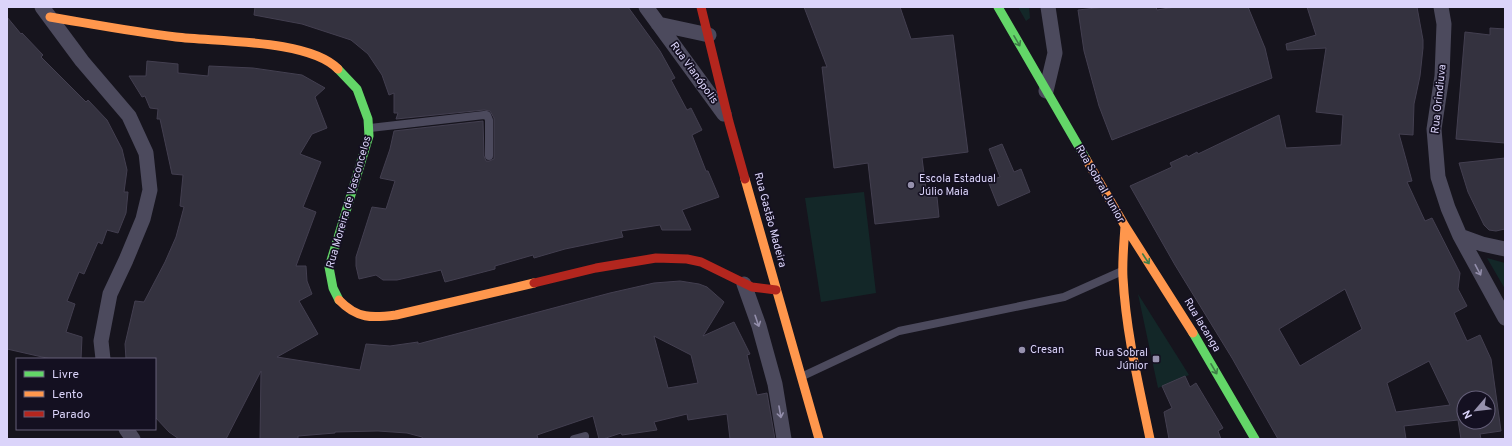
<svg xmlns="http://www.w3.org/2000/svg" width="1512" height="446" viewBox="0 0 1512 446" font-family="Overpass,sans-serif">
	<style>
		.green { fill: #132728 }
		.building { fill: #34323f; stroke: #433f50; fill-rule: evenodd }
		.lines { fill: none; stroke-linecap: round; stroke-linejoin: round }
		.lane { stroke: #4c4a5d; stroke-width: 8 }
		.street { stroke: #4c4a5d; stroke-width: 15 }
		.fast { stroke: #63d668; stroke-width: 9 }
		.slow { stroke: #ff974d; stroke-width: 9 }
		.jam { stroke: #b3261e; stroke-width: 9 }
		.oneway { stroke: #3f7d48 }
		.oneway2 { stroke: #948fac }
		.poi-dot { fill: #9691ad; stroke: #141021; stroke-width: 1.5 }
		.labels { text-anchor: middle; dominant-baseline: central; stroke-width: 3.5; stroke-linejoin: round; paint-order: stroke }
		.street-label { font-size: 11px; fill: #dbd4fa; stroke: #141021 }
		.poi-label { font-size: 11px; fill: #dbd4fa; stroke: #141021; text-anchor: start }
	</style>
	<rect width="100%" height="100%" fill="#16141d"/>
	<path class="green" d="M1018,7H1029L1030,18L1026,21Z
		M864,192L876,293L821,302L805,198Z
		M1487,258L1505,263V289Z
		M1138,294L1189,375L1158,388Z"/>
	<path class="building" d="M255,7H628L660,51L675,78L671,80L687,110L691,108L702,130L692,135L706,171H708L719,197L682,210L691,230H662L660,225L621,231L623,237L565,249L534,258L533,255L495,266V269L445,282L441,270L397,280H383L376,275L359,279L356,266V257L372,207L386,209L395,181L380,178L390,149L394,131L483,121L484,156L486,161H489L494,159V118L490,111L484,110L396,119L398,113H394V93L389,95L382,75L368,54L351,40L302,24L254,15Z
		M804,7H900L911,39L953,35L968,152L922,158L927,197H937L939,217L875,224L868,163L834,168L822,67H827Z
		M1105,7H1156L1157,10L1175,7H1248L1265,48L1272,78L1112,140L1099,106L1084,51L1078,10Z
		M1307,7H1417L1423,40V48L1420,76L1414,104L1413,135L1399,134L1412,181L1407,182L1425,221L1432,218L1460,273L1458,289L1467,306L1454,313L1467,341L1480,335L1491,359L1501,431L1480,434L1481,439H1461L1458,420L1404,426L1406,439H1278L1232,358L1175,265L1130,186L1172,167L1170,163L1187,155L1188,157L1197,152L1198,154L1279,115L1286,148L1341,145L1343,115L1316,112L1326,48L1287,50L1286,44L1316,35ZM1345,289L1362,329L1300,366L1279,329ZM1429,361L1450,405L1396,412L1387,383ZM1464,398H1488V422H1464Z
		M7,17L21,34L22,33L43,55L41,57L86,102L88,100L107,120L122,149L127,170L124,192H128L126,213L118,233L107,230L102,244L98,242L84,274L79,272L67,301L75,304L66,332L82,337L81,359H51L7,349Z
		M1490,28L1505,29V143L1456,139L1465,32L1490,35Z
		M147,61L178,64V73L208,76L209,66L253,68L302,75L325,88L315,97L327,128L312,134L300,154L321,162L303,207L316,212L296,266H306L307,281L312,294L299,301L318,334L277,357L360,370L366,344L390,346L418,342V344L610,293L654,283L680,281L699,284L707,287L724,302L703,336L734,322L750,354L747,355L757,395L767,393L775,439H730L727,414L688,420L687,414L654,422L657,430L622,435L621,433L603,439H599L593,416L537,435L538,439H423L422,437L407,433L378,431L335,432V433L298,436V439H260L261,371L226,439H179L169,432L155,417V359H126L125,344L135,301L144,302L165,262L176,237L184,207L180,206L183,175L172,174L160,119H157L158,109L150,108L145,96L142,97L129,76H146ZM654,336L691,355L698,383L668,388Z
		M1002,144L1014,172L1021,169L1030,192L998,206L988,181L1000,177L989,149Z
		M1505,158V229L1496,231L1489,230L1484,225L1468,192L1459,163Z
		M1185,376L1190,387L1196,383L1223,428L1218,431L1221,439H1169L1164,412L1172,408L1162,386Z"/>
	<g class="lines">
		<path class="lane" d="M370,128L484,115H487L489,120V156
			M803,376L899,331L1064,297L1120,272
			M574,439L585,436"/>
		<path class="street" d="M42,7L82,61L129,116L146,153L150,190L143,219L126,260L110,294L101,341L103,359
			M646,7L724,114
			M1441,7L1444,24L1442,76L1434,129L1438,177L1448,208L1460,236L1505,318
			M658,24L709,35
			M1046,91L1055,53L1048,7
			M1460,236L1482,244L1505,249
			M744,284L759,326L775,384L784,439
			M126,429L133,439"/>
		<path class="fast" d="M998,7L1086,159
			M338,69L357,89L368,119L369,136L329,267L333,288L339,300
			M1193,333L1255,439"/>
		<path class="slow" d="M50,17C92,24 134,32 176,37C217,42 309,39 338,69
			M1086,159L1125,226L1193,333
			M745,179L819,439
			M1125,226C1124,243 1122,261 1123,278C1126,333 1139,386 1150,439
			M339,300C357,319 372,318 396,315L534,283"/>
		<path class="jam" d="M701,7L729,122L745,179
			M534,283L596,268L656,258L687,259L701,262L752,287L776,290"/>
	</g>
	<defs><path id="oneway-shaft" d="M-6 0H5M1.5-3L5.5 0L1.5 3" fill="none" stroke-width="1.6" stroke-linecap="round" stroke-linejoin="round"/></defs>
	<g class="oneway">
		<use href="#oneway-shaft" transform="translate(1017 41) rotate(60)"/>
		<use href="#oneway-shaft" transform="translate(1146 259) rotate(57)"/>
		<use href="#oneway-shaft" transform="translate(1214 369) rotate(60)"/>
	</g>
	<g class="oneway2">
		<use href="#oneway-shaft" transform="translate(1478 270) rotate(62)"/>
		<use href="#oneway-shaft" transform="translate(757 321) rotate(71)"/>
		<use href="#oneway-shaft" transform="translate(780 412) rotate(80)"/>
	</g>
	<g class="poi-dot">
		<circle cx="911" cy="185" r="4"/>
		<circle cx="1022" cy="350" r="4"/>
		<rect x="1152" y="355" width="8" height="8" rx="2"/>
	</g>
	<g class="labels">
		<g class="street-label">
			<text transform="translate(694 73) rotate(54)">Rua Vianópolis</text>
			<text transform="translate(1439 99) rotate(-84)">Rua Orindiuva</text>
			<text transform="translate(1100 184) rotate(60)">Rua Sobral Junior</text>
			<text transform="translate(349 202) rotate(-74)">Rua Moreira de Vasconcelos</text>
			<text transform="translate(770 220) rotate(75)">Rua Gastão Madeira</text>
			<text transform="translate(1202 325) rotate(59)">Rua Iacanga</text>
		</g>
		<g class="poi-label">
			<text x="919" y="179">Escola Estadual<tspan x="919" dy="13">Júlio Maia</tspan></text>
			<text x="1030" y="350">Cresan</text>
			<text x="1148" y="353" text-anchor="end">Rua Sobral<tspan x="1148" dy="13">Júnior</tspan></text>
		</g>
	</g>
	<rect width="1512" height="446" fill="none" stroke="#dbd4fa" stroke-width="16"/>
	<rect x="16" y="358" width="140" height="72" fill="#141021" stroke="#645e78"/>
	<rect x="24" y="371" width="20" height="6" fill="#63d668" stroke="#645e78"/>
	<text x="52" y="378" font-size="12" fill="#dbd4fa">Livre</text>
	<rect x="24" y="391" width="20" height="6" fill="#ff974d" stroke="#645e78"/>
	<text x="52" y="398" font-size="12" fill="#dbd4fa">Lento</text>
	<rect x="24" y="411" width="20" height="6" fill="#b3261e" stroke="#645e78"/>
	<text x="52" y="418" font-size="12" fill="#dbd4fa">Parado</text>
	<g transform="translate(1476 410) rotate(242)"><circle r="19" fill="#141021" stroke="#645e78"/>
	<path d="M0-3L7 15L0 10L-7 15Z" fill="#9691ad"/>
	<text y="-6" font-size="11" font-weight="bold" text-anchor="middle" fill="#dbd4fa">N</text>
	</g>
</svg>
